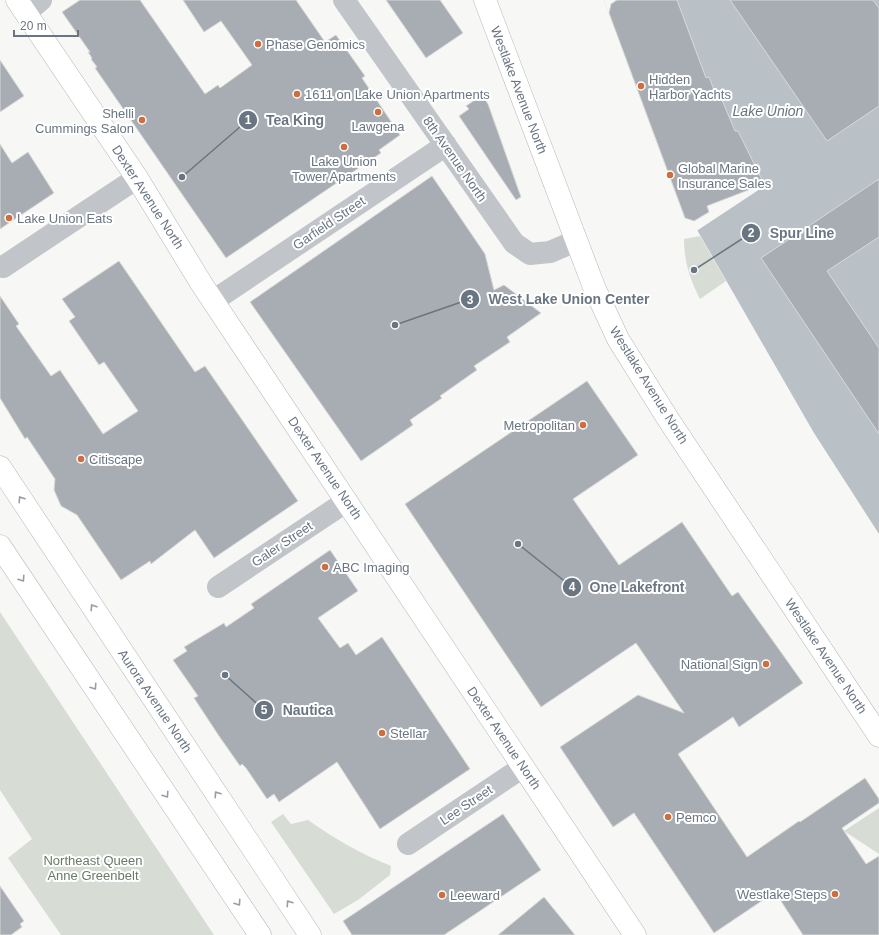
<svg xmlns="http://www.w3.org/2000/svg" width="879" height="935" viewBox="0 0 879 935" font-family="Arial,sans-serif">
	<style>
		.green { fill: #d7dcd5 }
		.water { fill: #b9c1c7 }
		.pier { fill: #f7f7f5 }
		.building { fill: #a7adb3; stroke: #d9d9d7 }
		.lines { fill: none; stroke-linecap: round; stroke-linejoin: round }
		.major-casing { stroke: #b3b6ba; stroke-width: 23 }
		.highway-casing { stroke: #b4b7ba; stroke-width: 23 }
		.minor { stroke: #c1c4c8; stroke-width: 22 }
		.major { stroke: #fff; stroke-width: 22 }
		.highway { stroke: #fff; stroke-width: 22 }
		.oneway { stroke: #979ea8 }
		.poi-dot { fill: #ce6d3e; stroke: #fff; stroke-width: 1.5 }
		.labels { text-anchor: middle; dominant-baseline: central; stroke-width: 4; stroke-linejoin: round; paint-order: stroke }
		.poi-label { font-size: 13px; fill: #6a7582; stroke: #fff; text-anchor: start }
		.street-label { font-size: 13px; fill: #6a7582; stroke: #fff }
		.park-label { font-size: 13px; fill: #6a7a68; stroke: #fff }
		.water-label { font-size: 14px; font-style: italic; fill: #66757e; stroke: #fff }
		.leader { fill: none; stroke: #6a7582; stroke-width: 1.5 }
		.callout-dot { fill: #6a7582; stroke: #fff; stroke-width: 1.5 }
		.mark-label { font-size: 12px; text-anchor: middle; font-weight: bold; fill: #fff }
		.callout-label { font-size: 14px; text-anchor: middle; font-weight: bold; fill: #6a7582; stroke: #fff; stroke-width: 4; stroke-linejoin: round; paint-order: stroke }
	</style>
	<rect width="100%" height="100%" fill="#f7f7f5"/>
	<path class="green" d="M700,236L726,281L700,299C690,280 684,261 684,239Z
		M0,612L214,935H215H61L8,858L32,839L0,790Z
		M879,808V854L844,831Z
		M283,814L291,824L308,820C335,839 361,854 391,866L390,875L358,900L334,914L271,822Z"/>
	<path class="water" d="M604,0H879V534L814,433L696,228Z"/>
	<path class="pier" d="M604,0H617L611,4L609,13Z
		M764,184L763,187L695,232L690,220L694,221L709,212L707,206Z"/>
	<path class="building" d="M80,0H140L205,94L218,85L220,88L252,65L221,21L204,32L183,0H296L325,42L336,35L365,76L362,78L400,135L379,150L381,153L226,258L95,68L97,67L91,59L92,58L88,52H90L62,12Z
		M386,0H440L463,33L426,58Z
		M617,0H677L706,78L709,77L716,95L719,93L735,131H738L764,184L707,206L709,212L694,221L685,218L609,13L611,4Z
		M730,0H873L879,8V106L827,141Z
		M0,60L24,96L0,112Z
		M482,95L488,104L521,197L516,200L459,116L469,109L466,106Z
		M0,144L12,163L28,152L54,193L0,229Z
		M432,176L485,254L494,290L504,285L541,313L507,337L510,342L474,366L477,370L440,396L442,398L410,420L413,425L361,461L250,302Z
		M879,179V237L827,271L879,348V434L761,258Z
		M119,261L195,372L205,366L298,501L214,558L195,530L151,564L150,561L121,580L77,515L61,506L54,490L55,479L27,437L25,439L0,398V296L19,324L16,326L51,376L60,370L103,434L138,411L104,362L99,365L69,321L75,317L62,299Z
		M587,381L638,455L573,499L619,565L682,522L732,596L738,592L803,683L739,727L733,717L678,754L747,857L799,821L800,822L865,778L879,799V803L842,828L866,864L879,856V935H803L775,892L714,933L634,813L613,827L560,747L638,695L684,713L636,643L541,707L405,504Z
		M330,550L358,591L318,618L340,648L348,643L356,655L382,637L470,769L380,829L337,762L279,802L274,794L267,799L246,768L242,764L240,766L219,736L194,698L198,696L173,660L187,651L184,647L224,623L226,627L254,608L251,604Z
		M503,814L541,870L444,935H352L343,921Z
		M0,886L24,921L20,924L22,927L11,935H0Z
		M544,897L575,935H498Z"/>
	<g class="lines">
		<defs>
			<path id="major" d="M17,0L137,178L201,283L635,935
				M485,0L594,287L618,339L668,419L879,736"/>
			<path id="highway" d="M0,467L310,935
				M0,546L260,935"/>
		</defs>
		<use href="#major" class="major-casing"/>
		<use href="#highway" class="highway-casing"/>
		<path class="minor" d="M344,0L514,243L530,254L550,252L576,241
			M26,13L41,0
			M3,267L137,178
			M213,301L446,145
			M218,587L347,501
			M408,844L523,767"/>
		<use href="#major" class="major"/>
		<use href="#highway" class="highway"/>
	</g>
	<defs><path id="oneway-chevron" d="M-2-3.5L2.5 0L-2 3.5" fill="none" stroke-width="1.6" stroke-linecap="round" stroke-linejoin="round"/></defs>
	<g class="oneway">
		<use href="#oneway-chevron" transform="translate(21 499) rotate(-123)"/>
		<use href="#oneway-chevron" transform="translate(22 579) rotate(56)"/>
		<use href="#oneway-chevron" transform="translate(93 607) rotate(-123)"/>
		<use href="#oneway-chevron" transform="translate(94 687) rotate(56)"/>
		<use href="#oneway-chevron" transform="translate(217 794) rotate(-124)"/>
		<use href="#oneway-chevron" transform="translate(166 795) rotate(56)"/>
		<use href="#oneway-chevron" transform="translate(238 903) rotate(56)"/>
		<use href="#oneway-chevron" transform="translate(289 903) rotate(-124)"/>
	</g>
	<g class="poi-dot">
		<circle cx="258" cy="44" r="4"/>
		<circle cx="641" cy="86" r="4"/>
		<circle cx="297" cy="94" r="4"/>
		<circle cx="378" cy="112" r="4"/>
		<circle cx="142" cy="120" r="4"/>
		<circle cx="344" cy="147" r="4"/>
		<circle cx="670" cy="175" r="4"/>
		<circle cx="9" cy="218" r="4"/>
		<circle cx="583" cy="425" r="4"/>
		<circle cx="81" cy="459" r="4"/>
		<circle cx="325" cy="567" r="4"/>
		<circle cx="766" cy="664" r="4"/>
		<circle cx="382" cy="733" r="4"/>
		<circle cx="668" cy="817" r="4"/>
		<circle cx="835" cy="894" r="4"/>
		<circle cx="442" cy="895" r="4"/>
	</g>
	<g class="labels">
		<g class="poi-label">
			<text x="266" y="44">Phase Genomics</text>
			<text x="649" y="79">Hidden<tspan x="649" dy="15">Harbor Yachts</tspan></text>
			<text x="305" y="94">1611 on Lake Union Apartments</text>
			<text x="134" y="113" text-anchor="end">Shelli<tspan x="134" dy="15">Cummings Salon</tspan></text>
			<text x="378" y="126" text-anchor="middle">Lawgena</text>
			<text x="344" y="161" text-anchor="middle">Lake Union<tspan x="344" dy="15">Tower Apartments</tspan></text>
			<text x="678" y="168">Global Marine<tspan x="678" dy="15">Insurance Sales</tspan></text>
			<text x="17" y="218">Lake Union Eats</text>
			<text x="575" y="425" text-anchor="end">Metropolitan</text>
			<text x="89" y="459">Citiscape</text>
			<text x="333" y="567">ABC Imaging</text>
			<text x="758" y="664" text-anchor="end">National Sign</text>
			<text x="390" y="733">Stellar</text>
			<text x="676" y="817">Pemco</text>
			<text x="827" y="894" text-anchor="end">Westlake Steps</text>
			<text x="450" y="895">Leeward</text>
		</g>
		<g class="street-label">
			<text transform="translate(519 90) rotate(69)">Westlake Avenue North</text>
			<text transform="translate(455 159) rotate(55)">8th Avenue North</text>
			<text transform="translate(148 197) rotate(57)">Dexter Avenue North</text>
			<text transform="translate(329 223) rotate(-34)">Garfield Street</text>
			<text transform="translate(649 385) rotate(58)">Westlake Avenue North</text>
			<text transform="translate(325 468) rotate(56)">Dexter Avenue North</text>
			<text transform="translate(282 544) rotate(-34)">Galer Street</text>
			<text transform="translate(826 656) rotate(56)">Westlake Avenue North</text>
			<text transform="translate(155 701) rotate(56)">Aurora Avenue North</text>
			<text transform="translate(504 738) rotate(56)">Dexter Avenue North</text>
			<text transform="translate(466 805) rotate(-34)">Lee Street</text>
		</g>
		<g class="park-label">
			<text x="93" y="860">Northeast Queen<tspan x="93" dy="15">Anne Greenbelt</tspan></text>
		</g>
		<g class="water-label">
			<text x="768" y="111">Lake Union</text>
		</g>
	</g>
	<path class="leader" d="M182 177L248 120M694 270L751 233M395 325L470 299M518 544L572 587M225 675L264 710"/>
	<g class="callout-dot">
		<circle cx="182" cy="177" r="4"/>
		<circle cx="694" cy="270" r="4"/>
		<circle cx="395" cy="325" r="4"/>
		<circle cx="518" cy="544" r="4"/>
		<circle cx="225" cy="675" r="4"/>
		<circle cx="248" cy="120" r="10"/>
		<circle cx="751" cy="233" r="10"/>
		<circle cx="470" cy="299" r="10"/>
		<circle cx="572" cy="587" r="10"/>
		<circle cx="264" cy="710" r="10"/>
	</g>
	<g class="mark-label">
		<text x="248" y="124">1</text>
		<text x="751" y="237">2</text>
		<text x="470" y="304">3</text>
		<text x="572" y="591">4</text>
		<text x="264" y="714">5</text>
	</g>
	<g class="callout-label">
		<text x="295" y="125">Tea King</text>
		<text x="802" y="238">Spur Line</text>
		<text x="569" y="304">West Lake Union Center</text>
		<text x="637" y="592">One Lakefront</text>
		<text x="308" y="715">Nautica</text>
	</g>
	<path d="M14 30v6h64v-6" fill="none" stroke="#6a7582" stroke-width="2"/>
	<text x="20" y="30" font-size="12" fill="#6a7582" stroke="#ffffff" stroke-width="3" paint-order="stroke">20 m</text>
</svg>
